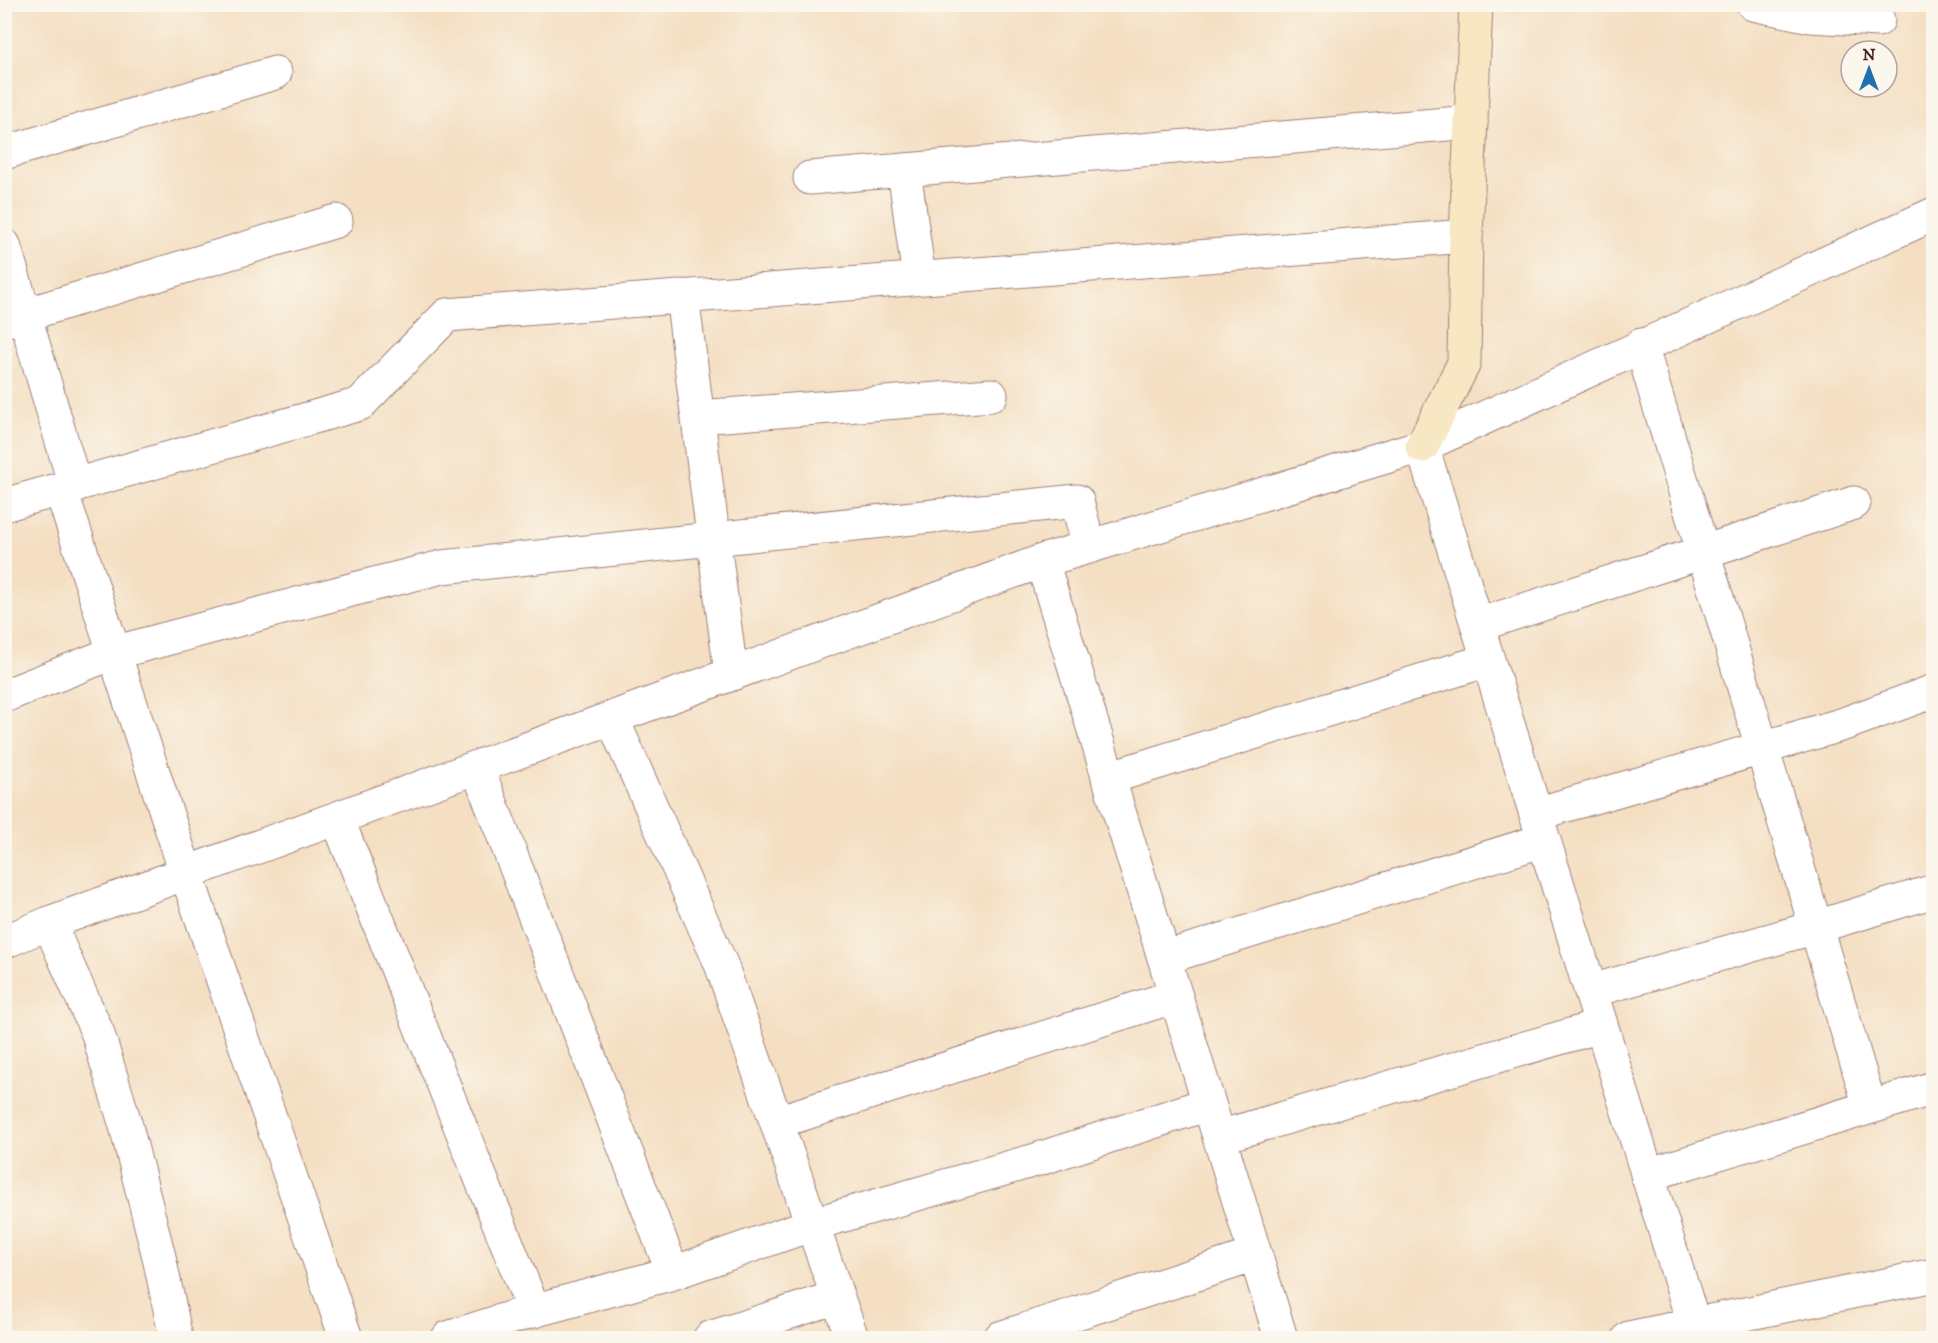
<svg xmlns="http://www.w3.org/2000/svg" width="1938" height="1343" viewBox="0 0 1938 1343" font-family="'IM FELL DW Pica',serif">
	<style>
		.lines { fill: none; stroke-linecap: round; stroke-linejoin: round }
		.street-casing { stroke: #9f7f77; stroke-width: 35 }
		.secondary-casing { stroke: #9f7f77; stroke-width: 35 }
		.street { stroke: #fff; stroke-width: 33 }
		.secondary { stroke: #f8e7c3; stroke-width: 33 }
	</style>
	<rect width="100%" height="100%" fill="#fbf7ec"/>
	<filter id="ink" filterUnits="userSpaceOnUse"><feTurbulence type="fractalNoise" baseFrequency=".0167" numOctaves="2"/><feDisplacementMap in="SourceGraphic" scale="12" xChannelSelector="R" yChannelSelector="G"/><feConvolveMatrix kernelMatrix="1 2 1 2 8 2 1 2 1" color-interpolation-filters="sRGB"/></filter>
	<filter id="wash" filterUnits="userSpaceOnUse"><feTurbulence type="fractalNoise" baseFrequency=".008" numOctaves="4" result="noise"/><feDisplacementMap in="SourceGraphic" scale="24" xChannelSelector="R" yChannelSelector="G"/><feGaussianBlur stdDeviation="1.35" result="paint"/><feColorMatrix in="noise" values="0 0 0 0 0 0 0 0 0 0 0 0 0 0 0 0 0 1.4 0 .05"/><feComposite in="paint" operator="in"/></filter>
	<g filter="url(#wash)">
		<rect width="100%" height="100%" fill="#f4dfc3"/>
	</g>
	<g filter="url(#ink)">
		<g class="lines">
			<defs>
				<path id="street" d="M1753,4L1811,16L1878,20
					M4,153L275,73
					M904,170L919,278
					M810,178L1471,122
					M4,245L75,486
					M682,296L731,674
					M4,321L336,221
					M1641,345L1870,1107
					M698,417L991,395
					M1422,446L1694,1325
					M61,490L186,873L346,1338
					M4,505L360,404L447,315L1466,236
					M1042,561L1281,1338
					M1478,625L1854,503
					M4,696L113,653L335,594L442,567L1077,501L1089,547
					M612,718L721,964L852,1338
					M477,767L673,1273
					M1108,778L1488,660
					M1536,814L1844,724L1934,691
					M337,818L534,1311
					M49,923L98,1034L126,1126L159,1257L176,1338
					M4,942L49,923L1042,561L1422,446L1934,214
					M1164,958L1544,840
					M1591,991L1816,927L1934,891
					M777,1122L1176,996
					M1219,1137L1601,1026
					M1647,1175L1934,1088
					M448,1338L525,1313L673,1273L813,1224L1039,1159L1208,1104
					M710,1338L837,1297
					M1000,1338L1255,1255
					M1629,1338L1934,1275"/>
				<path id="secondary" d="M1422,446L1464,363L1466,236L1476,4"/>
			</defs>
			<use href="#street" class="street-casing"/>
			<use href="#secondary" class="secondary-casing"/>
			<use href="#street" class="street"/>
			<use href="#secondary" class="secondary"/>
		</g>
	</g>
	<rect width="1938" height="1343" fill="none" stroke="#fbf7ec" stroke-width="24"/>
	<g transform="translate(1869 69)"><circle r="28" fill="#fbf7ec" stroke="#b4a19f" stroke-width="1.5"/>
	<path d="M0-4.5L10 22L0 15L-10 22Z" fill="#1f6fb2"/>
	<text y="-9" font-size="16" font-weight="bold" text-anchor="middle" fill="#4a1f2b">N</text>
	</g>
</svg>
